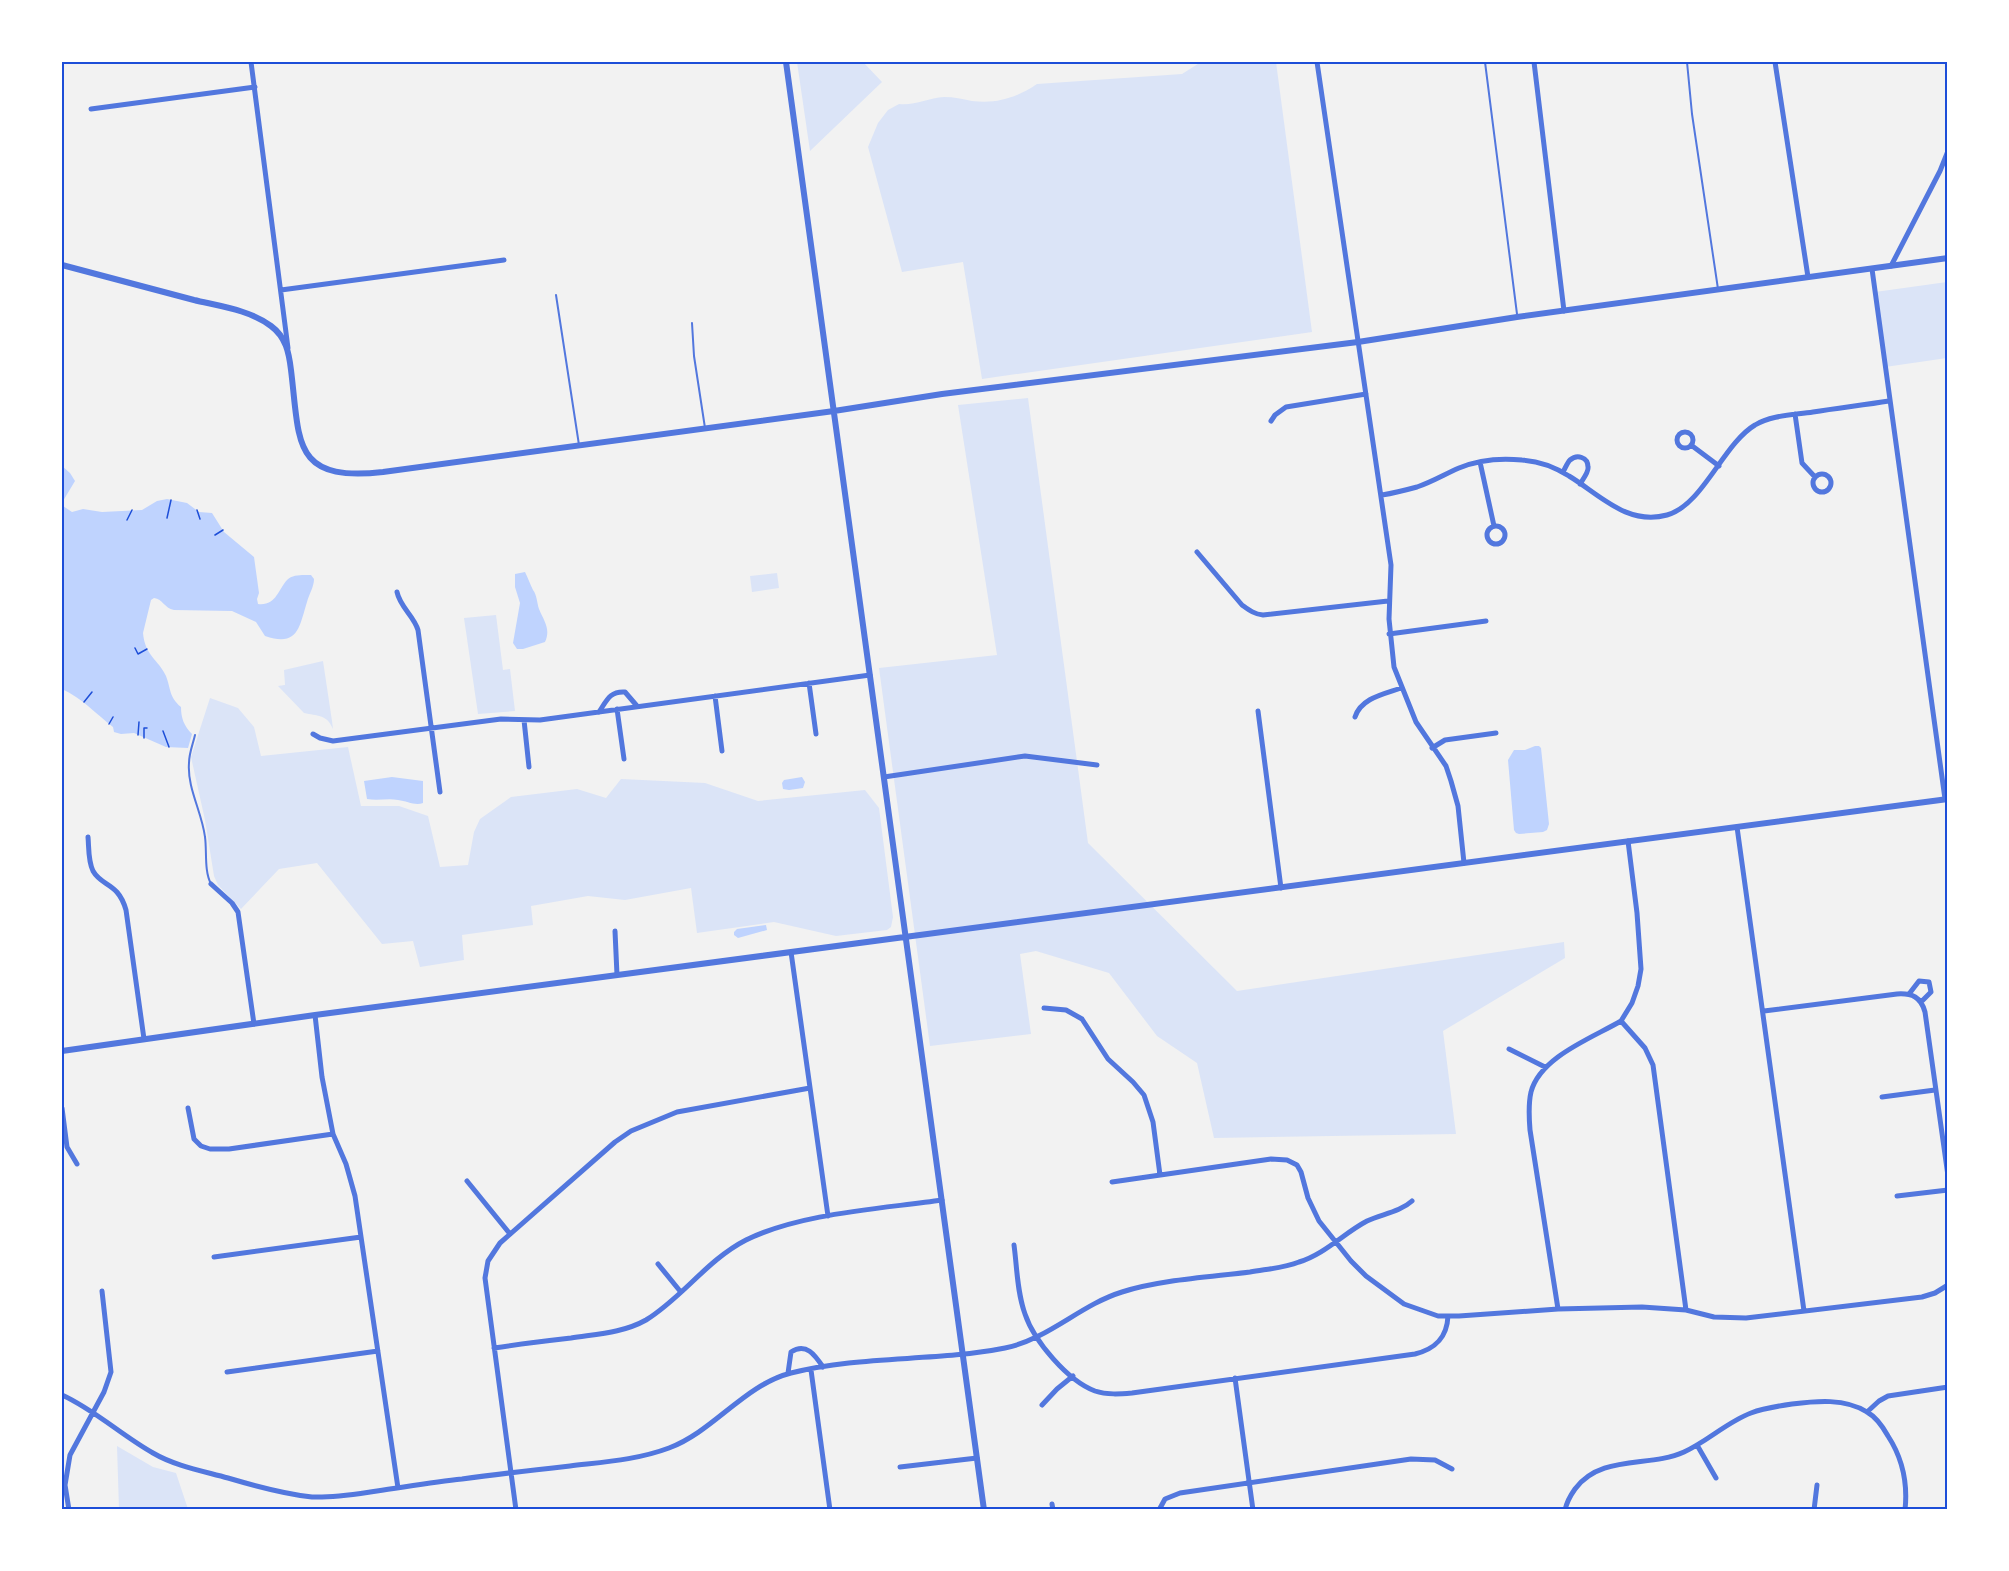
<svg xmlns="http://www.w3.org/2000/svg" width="2009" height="1571" viewBox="0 0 2009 1571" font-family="'Sofia Sans Condensed',sans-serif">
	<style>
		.green { fill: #dbe4f7 }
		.water { fill: #bfd3fe }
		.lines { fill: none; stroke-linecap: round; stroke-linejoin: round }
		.path { stroke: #1d4ed8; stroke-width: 1.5 }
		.service { stroke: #5277de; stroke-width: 2 }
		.minor { stroke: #5277de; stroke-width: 5 }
		.tertiary { stroke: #5277de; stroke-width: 6 }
		.neatline { fill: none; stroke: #1d4ed8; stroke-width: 2 }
	</style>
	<rect width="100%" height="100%" fill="#f2f2f2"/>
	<path class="green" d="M797,62H863L882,82L810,151Z
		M1201,62H1276L1312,332L982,379L963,262L902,272L868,147L878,123L888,110L899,104C914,106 928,98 944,97C954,97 962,99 972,101C997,104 1016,98 1037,84L1182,74Z
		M1947,282V358L1885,367L1875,292Z
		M1028,398L1088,843L1237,991L1564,942L1565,958L1443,1031L1456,1134L1214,1138L1197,1063L1157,1036L1109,973L1036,951L1020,954L1031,1034L930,1046L879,668L997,655L958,405Z
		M777,573L779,588L752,592L750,576Z
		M496,615L503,670L510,669L515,711L478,714L464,618Z
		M323,661L332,721L333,729C327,714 317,716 304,713L278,686L285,685L284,670Z
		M210,698L238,708L254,727L261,756L348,747L361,806H399L428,816L440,867L468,865L474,832L480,819L511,797L577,789L606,798L621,779L705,783L758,801L865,790L879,808L893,917L891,927L887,930L836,936L774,922L697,933L691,888L625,900L588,896L531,906L533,925L462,935L464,960L420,967L413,941L382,944L317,863L279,869L241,909L218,885L214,876L205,820L191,757Z
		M117,1446L153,1467L176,1473L188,1509H119Z"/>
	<path class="water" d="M62,466L70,473L75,481L63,501V506L72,512L83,509L102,512L142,510L157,501L167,499L187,503L199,512L212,513L224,532L254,557L259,593L257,599L258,604C276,606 278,590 287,580C293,574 303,575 311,575L314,579C314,587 309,594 307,602C299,628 298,647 265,636L256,622L232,611L174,610C164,608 163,599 154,598L151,600L143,633C145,656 158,659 166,676C171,689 169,697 181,707C181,718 184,726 192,734L188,748L166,747L134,733L121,734L114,732L113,727C96,714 82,698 62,689Z
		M525,572C528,578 530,584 533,590C537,595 537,603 539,609C544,621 551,629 545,642L523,649H517L513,643L520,603L515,587V574Z
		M1535,746H1539L1541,748L1549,824L1547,830L1543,832L1519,834L1516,833L1514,830L1508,760L1514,750H1525Z
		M392,777L423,781V803C415,806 407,801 398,800C388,798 378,801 367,799L364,781Z
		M802,777L805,782L803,788L789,790L783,789L782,783L784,780Z
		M766,925L767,930L738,938L734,935V932L737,929Z"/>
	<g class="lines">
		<path class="path" d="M197,510L200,519
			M167,518L171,500
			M127,520L132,510
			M215,535L223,530
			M135,648L138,654L147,649
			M84,702L92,692
			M109,724L113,717
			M163,731L169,747
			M138,735L139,722
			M144,738V728H147"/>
		<path class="service" d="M1485,62L1517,314
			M1687,62L1692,114L1718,289
			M556,295L579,445
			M692,323L694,356L705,428
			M195,735C193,744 189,753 189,763C187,788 202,812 205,837C207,851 204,871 211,884"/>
		<path class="minor" d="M251,62L288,348
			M1317,62L1391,565L1389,619L1394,667L1416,722L1446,766L1451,781L1458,806L1464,863
			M1534,62L1564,311
			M1775,62L1808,277
			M91,109L255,87
			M1891,266L1940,171L1948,151
			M1872,269L1945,799
			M281,290L504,260
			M1795,414L1802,463L1815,477
			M1271,421L1275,415L1286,407L1366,394
			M1677 440a8 8 0 1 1 16 0a8 8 0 1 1-16 0Z
			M1691,445L1719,466
			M1480,462L1494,526
			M1563,472C1565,469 1567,463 1570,460C1577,454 1588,457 1588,467C1589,472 1583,479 1580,484
			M1813 483a9 9 0 1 1 18 0a9 9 0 1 1-18 0Z
			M1382,495C1394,493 1406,490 1417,487C1432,482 1445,474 1459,468C1478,460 1502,458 1522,460C1539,461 1555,467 1569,476C1599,494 1627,526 1667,515C1703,505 1723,444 1755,425C1771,415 1794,415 1813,412C1838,408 1864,405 1889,401
			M1487 535a9 9 0 1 1 18 0a9 9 0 1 1-18 0Z
			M1197,552L1242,605C1249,610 1254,614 1263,615L1388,601
			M397,592C400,607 414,616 418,630L440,792
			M1389,634L1486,621
			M809,683L816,734
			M715,696L722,751
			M617,709L624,759
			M1258,711L1281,888
			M599,712C607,700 610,691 625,692L637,706
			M1355,717C1361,698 1384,694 1401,688
			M524,720L529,767
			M313,734L320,738L333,741L501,719L540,720L870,675
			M1432,748L1445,740L1496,733
			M884,777L1025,756L1097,765
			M1737,827L1804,1311
			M88,837C89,848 88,861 93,871C102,887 118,882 126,910L144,1039
			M1628,841L1637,913L1641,969L1638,986L1632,1003L1621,1021L1645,1048L1653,1065L1686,1310
			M211,884L232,903L238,912L254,1024
			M615,931L617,975
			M791,952L828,1216
			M1909,994L1919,981L1929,982L1931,992L1921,1002
			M1044,1008L1066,1010L1082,1019L1108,1059L1133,1082L1144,1095L1153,1122L1160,1175
			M1764,1011L1897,994C1912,993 1921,997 1925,1012L1948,1176
			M315,1015L322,1077L333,1134L346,1164L355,1196L398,1488
			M1509,1049L1545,1067
			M1882,1097L1935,1090
			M62,1108L67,1147L77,1164
			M188,1108L194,1139L201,1146L210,1149H229L333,1134
			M467,1181L510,1234
			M1112,1182L1271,1159L1287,1160L1297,1165L1301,1172L1308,1198L1319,1221L1351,1261L1366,1276L1404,1304L1438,1316H1459L1558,1309L1642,1307L1686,1310L1714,1317L1746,1318L1922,1297L1935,1293L1948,1285
			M1897,1196L1948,1190
			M1014,1245C1017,1267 1017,1292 1025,1314C1034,1341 1068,1381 1095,1391C1107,1395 1120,1394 1132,1393L1415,1354C1435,1349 1447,1338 1448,1316
			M214,1257L361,1237
			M658,1264L680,1291
			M1558,1309L1530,1130C1529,1118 1528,1105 1531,1092C1540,1057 1592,1038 1621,1021
			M494,1348C520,1344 545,1341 571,1338C596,1334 623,1333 646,1320C682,1298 707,1260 746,1240C801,1213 880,1209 942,1200
			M811,1370L830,1510
			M227,1372L378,1351
			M788,1373L791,1352C806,1342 815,1355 823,1367
			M1235,1378L1253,1510
			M62,1395C95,1410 121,1435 153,1453C175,1466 203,1471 228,1478C255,1486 284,1494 312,1497C333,1498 356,1494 377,1491C405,1487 434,1482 462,1479C498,1474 534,1470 570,1466C603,1462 637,1460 669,1448C714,1431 744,1385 791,1373C861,1355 935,1362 1005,1348C1049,1339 1080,1305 1122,1292C1159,1280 1210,1277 1250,1272C1267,1269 1284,1268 1299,1262C1325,1254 1344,1233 1367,1221C1382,1214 1400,1212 1412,1201
			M1042,1405L1057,1389L1073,1376
			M1867,1412L1879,1401L1888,1396L1948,1387
			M1697,1445L1716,1478
			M900,1467L977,1458
			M1052,1504L1053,1510
			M69,1510L65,1485L70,1455L104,1392L111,1372L102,1291
			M516,1510L485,1278L488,1261L500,1243L615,1142L631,1131L677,1112L810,1088
			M1159,1510L1165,1499L1180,1493L1411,1459L1435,1460L1452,1469
			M1565,1510C1567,1501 1570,1496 1575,1489C1601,1454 1649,1468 1684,1452C1708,1441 1727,1422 1751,1413C1764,1408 1778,1406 1792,1404C1816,1401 1845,1398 1867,1412C1876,1417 1883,1427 1888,1436C1903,1459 1908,1482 1905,1510
			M1814,1510L1817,1485"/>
		<path class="tertiary" d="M786,62L984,1510
			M62,265C106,277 150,288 194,300C219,306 250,310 271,326C286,337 289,353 291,370C300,443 292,482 383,472L834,411L942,394L1358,342L1517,317L1948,258
			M62,1051L315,1015L1948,799"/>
	</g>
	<rect width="2009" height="1571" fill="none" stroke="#ffffff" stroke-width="126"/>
	<rect x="63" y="63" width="1883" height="1445" class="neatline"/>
</svg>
